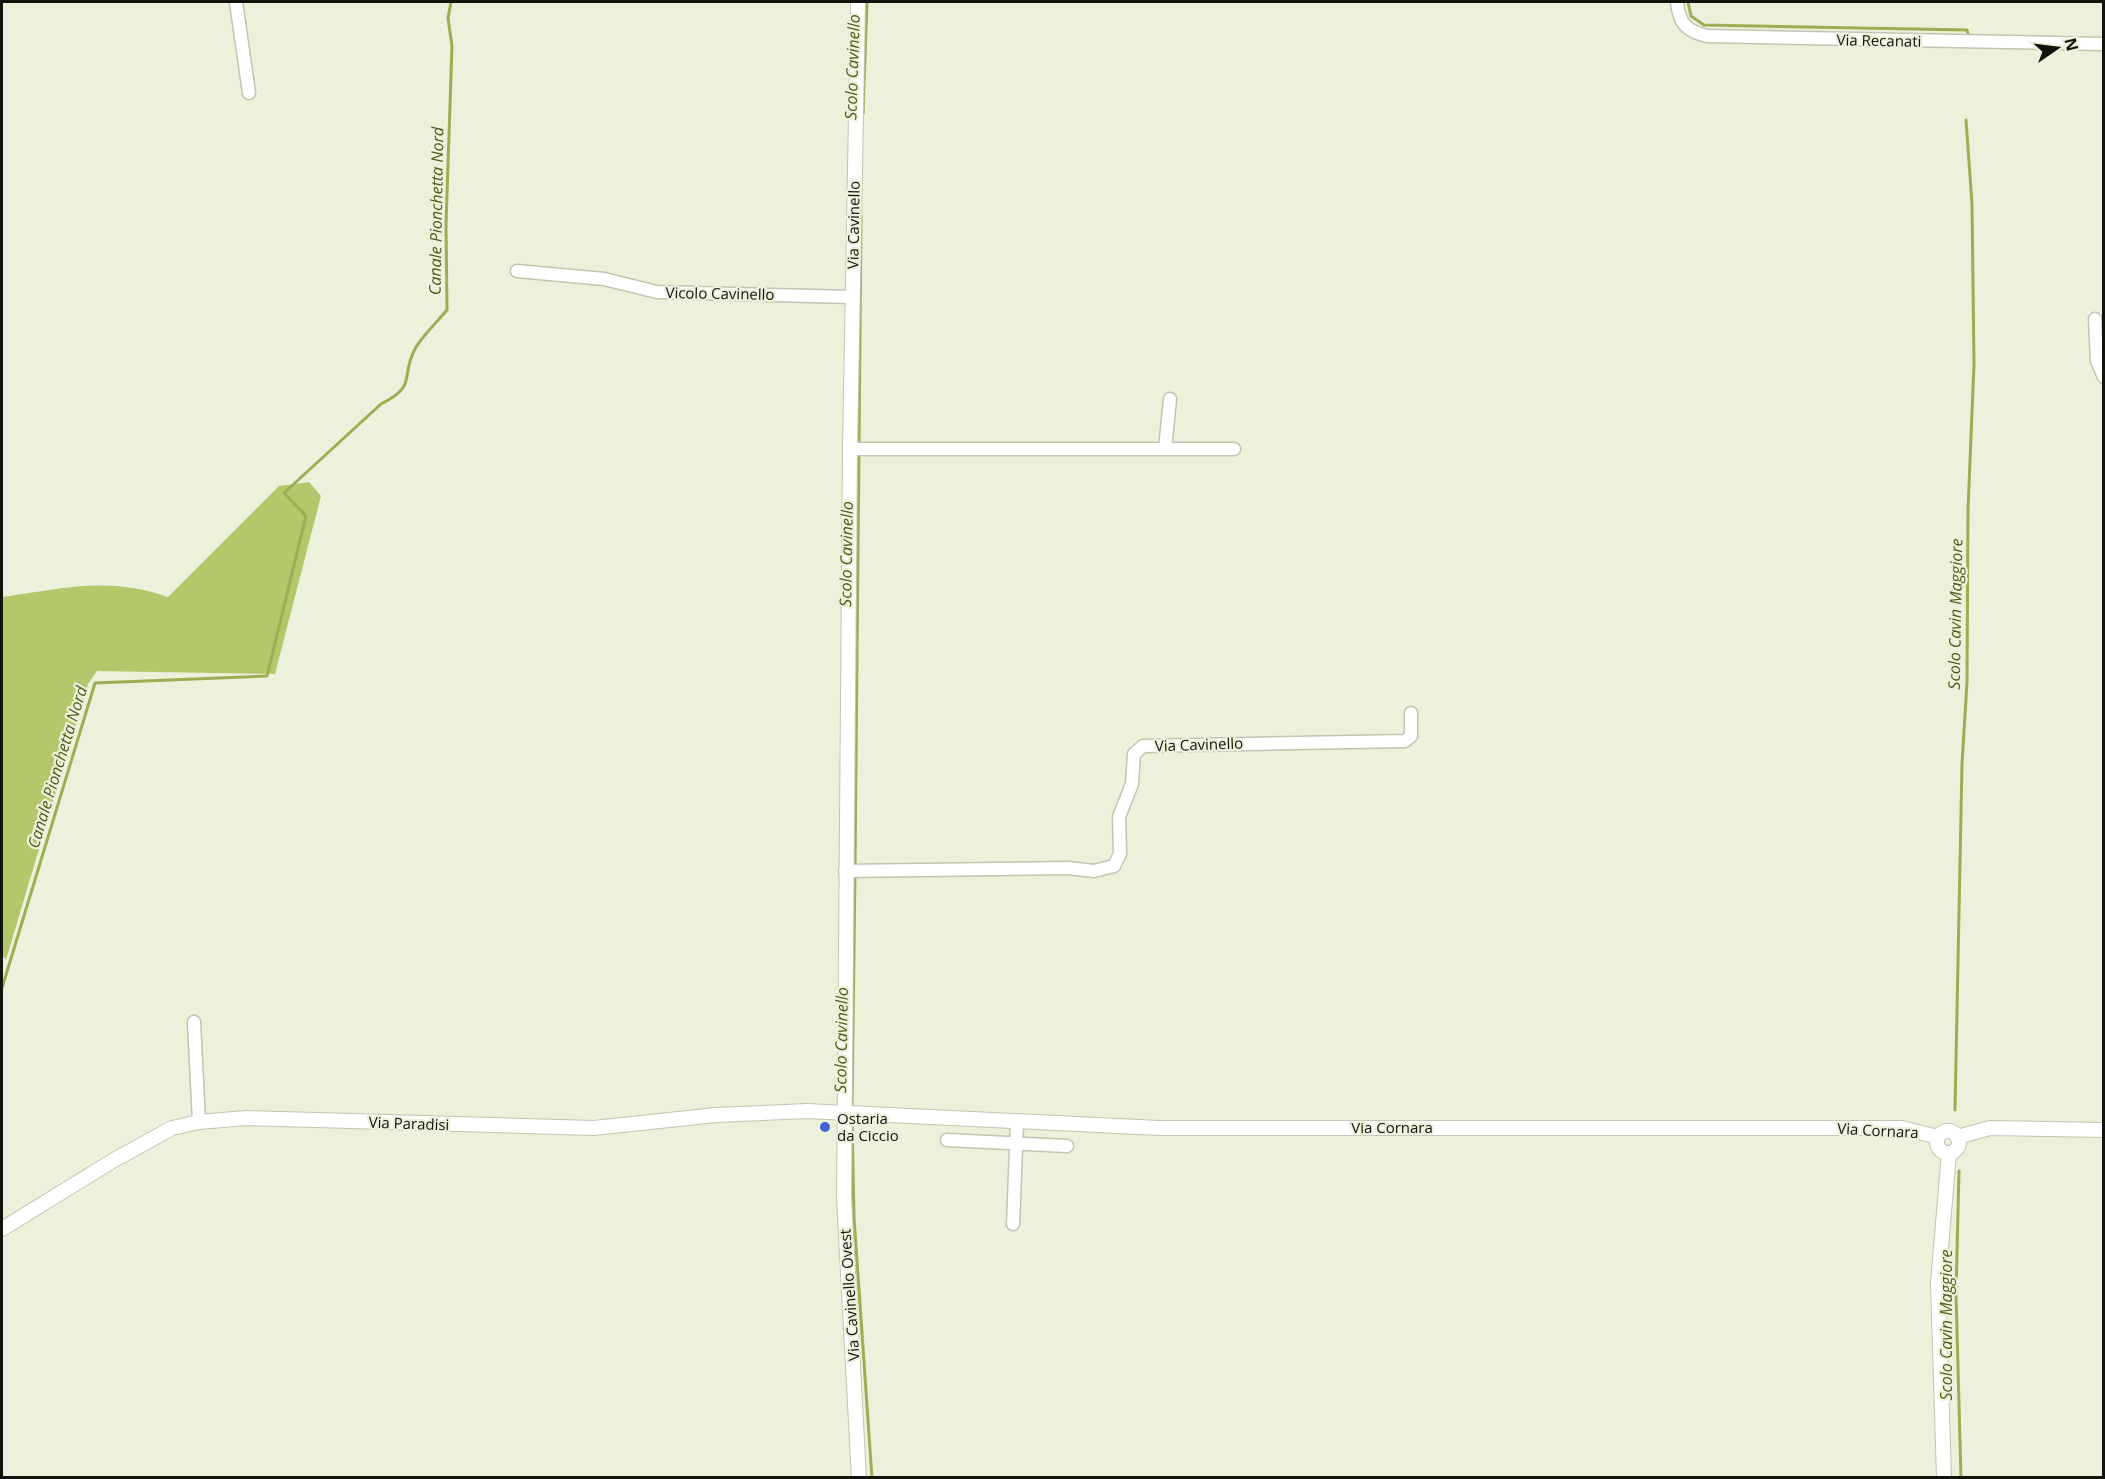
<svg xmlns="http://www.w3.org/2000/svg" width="2105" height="1479" viewBox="0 0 2105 1479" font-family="'Open Sans',sans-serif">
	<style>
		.forest { fill: #b5c76b }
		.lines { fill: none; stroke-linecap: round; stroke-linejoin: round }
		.stream { stroke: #9dae52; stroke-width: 3 }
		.minor-casing { stroke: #c0c6b0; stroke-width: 15 }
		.tertiary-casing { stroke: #c0c6b0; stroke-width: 16 }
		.minor { stroke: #fff; stroke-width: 12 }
		.tertiary { stroke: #fff; stroke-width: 14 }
		.poi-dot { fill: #4464d6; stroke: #ecf1db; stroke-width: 2 }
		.labels { text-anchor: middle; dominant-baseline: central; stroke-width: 4.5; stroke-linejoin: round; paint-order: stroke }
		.street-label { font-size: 15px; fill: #12130c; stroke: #ecf1db }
		.poi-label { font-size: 15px; fill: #12130c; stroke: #ecf1db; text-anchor: start }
		.water-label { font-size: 16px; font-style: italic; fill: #505a18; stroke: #ecf1db }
	</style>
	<rect width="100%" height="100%" fill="#ecf1db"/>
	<path class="forest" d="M309,482L321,496L275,674L97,671L88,684L6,960L2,955V597C63,589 107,576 168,597L279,486Z"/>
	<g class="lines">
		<path class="stream" d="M1688,2L1691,16L1704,25L1967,30L1968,34
			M863,114L867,2
			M859,447L861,216
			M855,867L859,453
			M2,988L95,683L267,676L306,516L284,493L381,404C419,385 399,377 416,347C424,334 437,322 447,310L446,224L452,46L448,18L451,2
			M852,1106L855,873
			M1955,1110L1962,764L1967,682L1968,509L1974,364L1972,204L1966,120
			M852,1119L854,1217L872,1478
			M1959,1171L1956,1294L1961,1478"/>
		<defs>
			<path id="minor" d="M236,2L249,93
				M1677,2C1679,23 1686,31 1707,36L2104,44
				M517,271L604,279L657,292L852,297
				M2095,319L2097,361L2104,377
				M850,449H1234
				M1165,449L1170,399
				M845,871L1068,868L1094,871L1114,866L1120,854L1119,817L1132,784L1134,754L1143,746L1405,741L1411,736V713
				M194,1022L199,1122
				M947,1140L1067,1146
				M1013,1224L1017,1123"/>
			<path id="tertiary" d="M858,2L850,449L844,1198L859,1478
				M1937 1142a11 11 0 1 1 22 0a11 11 0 1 1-22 0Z
				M1957,1137L1990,1128L2104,1130
				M2,1229L114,1160L172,1128L199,1122L246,1118L594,1128L716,1115L807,1111L1159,1128H1902L1938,1137
				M1944,1478L1938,1283L1949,1153"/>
		</defs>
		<use href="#minor" class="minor-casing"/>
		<use href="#tertiary" class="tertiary-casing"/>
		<use href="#minor" class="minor"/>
		<use href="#tertiary" class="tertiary"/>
	</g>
	<circle class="poi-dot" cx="825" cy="1127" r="6"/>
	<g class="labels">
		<g class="street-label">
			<text transform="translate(1879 40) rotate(1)">Via Recanati</text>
			<text transform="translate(853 225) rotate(-89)">Via Cavinello</text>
			<text transform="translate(720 293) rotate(1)">Vicolo Cavinello</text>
			<text transform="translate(1199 744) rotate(-2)">Via Cavinello</text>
			<text transform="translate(409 1123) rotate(2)">Via Paradisi</text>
			<text x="1392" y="1127">Via Cornara</text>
			<text transform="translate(1878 1130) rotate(3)">Via Cornara</text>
			<text transform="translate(849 1295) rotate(-94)">Via Cavinello Ovest</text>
		</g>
		<g class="poi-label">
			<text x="837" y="1118">Ostaria<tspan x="837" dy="17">da Ciccio</tspan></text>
		</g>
		<g class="water-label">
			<text transform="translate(852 67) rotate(-88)">Scolo Cavinello</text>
			<text transform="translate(436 211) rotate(-89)">Canale Pionchetta Nord</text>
			<text transform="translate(846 554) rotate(-89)">Scolo Cavinello</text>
			<text transform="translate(1955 614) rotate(-89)">Scolo Cavin Maggiore</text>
			<text transform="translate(57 767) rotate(-73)">Canale Pionchetta Nord</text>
			<text transform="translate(841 1040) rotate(-89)">Scolo Cavinello</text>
			<text transform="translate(1946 1325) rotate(-90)">Scolo Cavin Maggiore</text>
		</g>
	</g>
	<rect width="2105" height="1479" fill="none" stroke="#12130c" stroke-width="6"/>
	<g transform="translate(2057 48) rotate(76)" stroke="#ecf1db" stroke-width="4.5" paint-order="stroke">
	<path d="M0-4.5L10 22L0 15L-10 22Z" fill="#12130c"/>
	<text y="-9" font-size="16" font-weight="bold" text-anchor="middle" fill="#12130c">N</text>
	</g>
</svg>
